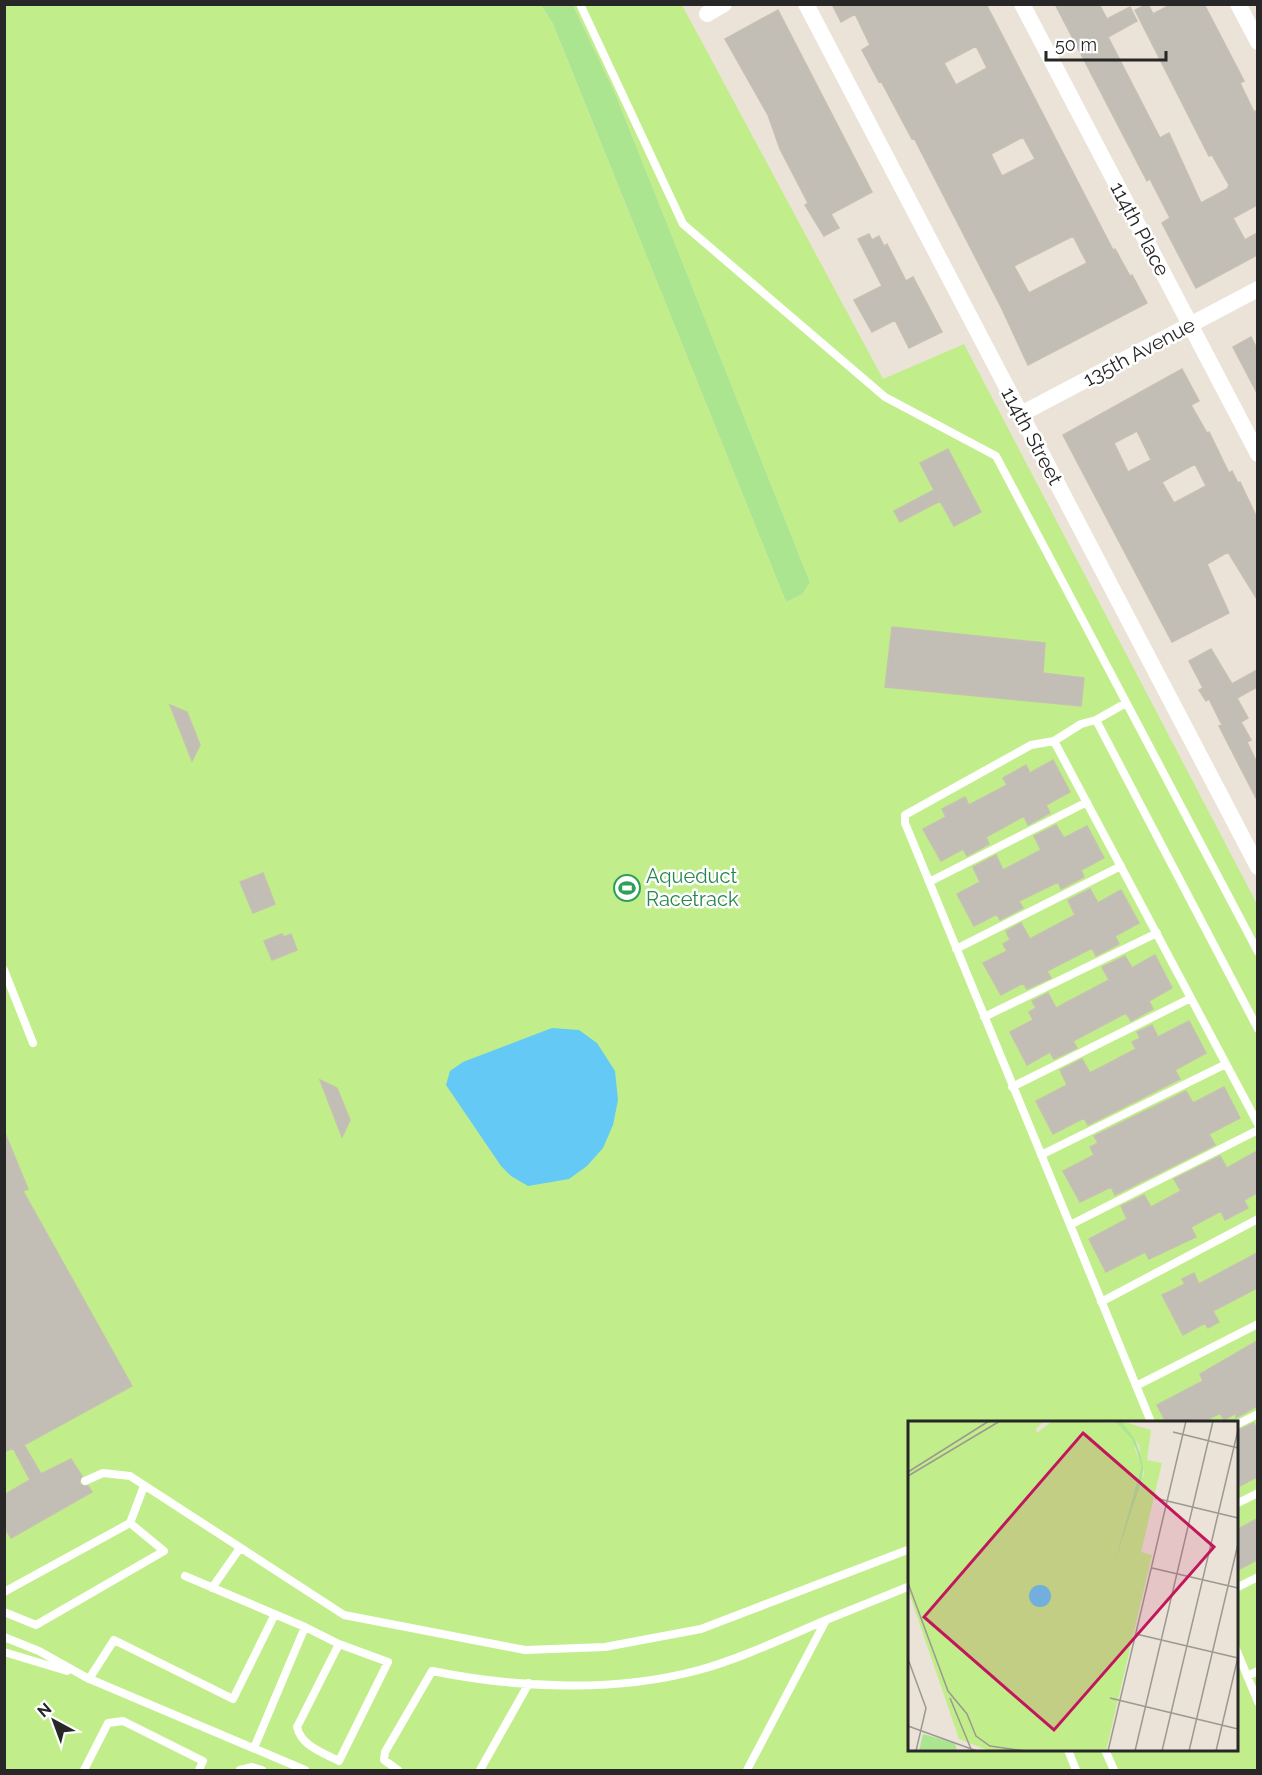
<svg xmlns="http://www.w3.org/2000/svg" width="1262" height="1775" viewBox="0 0 1262 1775" font-family="Raleway,sans-serif">
	<style>
		.green { fill: #abe590 }
		.pitch { fill: #c1ee8b; fill-rule: evenodd }
		.water { fill: #64c9f4 }
		.building { fill: #c2bdb5; stroke: #c6c0b2; stroke-width: 1.5; fill-rule: evenodd }
		.lines { fill: none; stroke-linecap: round; stroke-linejoin: round }
		.service { stroke: #fff; stroke-width: 8 }
		.minor { stroke: #fff; stroke-width: 16 }
		.labels { text-anchor: middle; dominant-baseline: central; stroke-width: 5; stroke-linejoin: round; paint-order: stroke }
		.street-label { font-size: 20px; fill: #272727; stroke: #fff }
		.leisure-label { font-size: 20px; fill: #27864d; stroke: #fff; text-anchor: start }
		.inset-road { fill: none; stroke: #9d9891; stroke-width: 1.5 }
		.view { fill: #c2185b; fill-opacity: 0.15; stroke: #c2185b; stroke-width: 3 }
		.inset-edge { fill: none; stroke: #272727; stroke-width: 3 }
	</style>
	<rect width="100%" height="100%" fill="#ebe3d8"/>
	<path class="green" d="M541,5H573L615,93L810,582L803,594L786,602L553,24Z"/>
	<path class="pitch" d="M5,5H541L553,24L786,602L803,594L810,582L615,93L573,5H682L883,379L964,344L1257,904V1770H5ZM910,1422H1236V1750H910Z"/>
	<path class="water" d="M552,1028L579,1030L597,1043L615,1071L618,1100L613,1125L603,1148L587,1166L569,1179L528,1186L511,1176L501,1166L446,1085L450,1071L463,1062Z"/>
	<path class="building" d="M832,4H986L1113,250L1115,249L1130,276L1132,275L1147,303L1028,365L1002,309L914,138L912,139L881,81L879,82L862,50L870,45L855,14L841,22ZM976,46L987,68L956,85L944,63ZM1023,137L1035,159L1002,176L991,154ZM1073,236L1087,263L1029,293L1014,266Z
		M1055,4H1099L1107,19L1130,7L1137,21L1108,37L1160,138L1169,133L1201,203L1227,189L1229,185L1212,155L1209,156L1135,10L1148,4L1153,14L1172,4H1204L1244,81L1240,83L1254,112L1257,110V205L1233,218L1245,240L1257,233V255L1196,288L1162,223L1170,218L1150,179L1147,181Z
		M778,10L872,192L831,214L839,228L824,236L805,205L808,203L780,149L768,115L725,39Z
		M869,234L872,240L879,236L884,246L887,244L906,281L913,277L942,332L909,348L895,320L872,332L854,300L882,286L858,239Z
		M1251,337L1257,349V393L1233,347Z
		M1182,369L1199,401L1191,405L1207,433L1209,432L1229,473L1232,471L1238,483L1240,482L1257,518V599L1228,552L1207,564L1229,613L1172,642L1063,435ZM1137,431L1151,460L1128,472L1114,443ZM1195,464L1206,486L1174,503L1162,482Z
		M948,449L981,512L954,526L940,501L900,522L894,511L934,490L920,463Z
		M892,627L1045,643L1043,673L1084,678L1081,706L885,687Z
		M1211,649L1232,684L1257,670V687L1237,698L1248,718L1241,722L1251,740L1247,742L1257,763V800L1219,726L1222,725L1209,699L1206,701L1199,690L1203,688L1189,661Z
		M170,705L187,712L200,745L192,761Z
		M1053,760L1070,792L1046,805L1050,813L1028,825L1024,816L986,837L989,844L967,856L963,849L941,861L923,829L946,817L942,809L965,797L969,805L1007,785L1003,778L1026,765L1030,773Z
		M1056,825L1064,838L1087,826L1104,858L1081,870L1084,877L1061,889L1058,882L1019,901L1023,908L1000,920L997,914L974,926L957,894L980,882L973,867L996,855L1003,870L1041,850L1034,836Z
		M263,873L275,904L253,913L240,882Z
		M1090,889L1098,903L1121,890L1139,923L1115,936L1119,944L1096,956L1092,948L1047,971L1051,978L1027,989L1023,983L1001,995L983,963L1007,951L1003,944L1010,940L1006,931L1021,923L1030,939L1075,915L1068,900Z
		M282,934L284,937L291,934L297,950L272,960L264,941Z
		M1155,955L1172,988L1149,1001L1153,1009L1131,1021L1126,1013L1073,1041L1077,1048L1054,1059L1050,1052L1027,1065L1010,1032L1033,1020L1029,1012L1036,1008L1032,1001L1048,993L1056,1008L1109,980L1102,967L1125,956L1132,968Z
		M1189,1021L1206,1053L1175,1070L1180,1079L1088,1125L1084,1118L1053,1134L1036,1101L1067,1085L1060,1070L1082,1059L1090,1073L1136,1049L1132,1042L1140,1038L1137,1032L1152,1025L1158,1037Z
		M320,1080L337,1088L350,1120L342,1137Z
		M1224,1087L1240,1118L1209,1134L1215,1145L1115,1195L1111,1187L1080,1202L1063,1171L1094,1155L1090,1147L1098,1143L1094,1136L1186,1091L1193,1103Z
		M5,1133L28,1189L23,1191L132,1386L24,1445L41,1474L71,1459L82,1476L79,1484L88,1486L92,1492L11,1538L4,1527V1495L30,1480L13,1448L4,1452Z
		M1257,1151V1193L1244,1200L1248,1208L1225,1220L1221,1211L1191,1227L1196,1237L1149,1259L1145,1252L1106,1272L1089,1239L1127,1219L1121,1206L1144,1195L1151,1207L1181,1191L1174,1179L1220,1156L1227,1168Z
		M1257,1253V1288L1213,1311L1219,1322L1208,1328L1205,1323L1183,1335L1162,1295L1185,1284L1182,1279L1194,1273L1199,1284Z
		M1257,1341V1406L1236,1418V1413L1224,1420L1220,1413L1203,1422H1166L1157,1405L1203,1381L1200,1374Z
		M1254,1423L1257,1429V1477L1236,1488V1431Z
		M1257,1519V1560L1236,1571V1530Z"/>
	<g class="lines">
		<path class="service" d="M580,4L683,224L885,397L996,456L1258,952
			M1126,703L1096,720L1258,1029
			M1054,741L1081,724L1096,720
			M929,882L1087,802
			M956,949L1121,866
			M4,970L33,1043
			M984,1017L1157,933
			M1012,1087L1191,998
			M1041,1155L1226,1064
			M1070,1225L1258,1130
			M1101,1302L1258,1219
			M1136,1386L1258,1324
			M1151,1422L905,823V815L1031,745L1054,741L1258,1124
			M1236,1425L1258,1414
			M85,1481L103,1473L130,1476L344,1615L525,1650L605,1647L701,1629L910,1549
			M1236,1504L1258,1493
			M185,1576L305,1627L339,1644L388,1662L339,1761C324,1753 301,1746 297,1727L339,1644
			M212,1588L240,1548
			M1236,1588L1258,1577
			M4,1592L130,1523L144,1486
			M4,1612L36,1625L164,1551L130,1523
			M826,1620L910,1586
			M4,1637L39,1651L89,1679L114,1640L233,1699L274,1616
			M1236,1649L1258,1702
			M4,1652L67,1671
			M1247,1676L1258,1671
			M85,1677L305,1770
			M254,1748L305,1627
			M1068,1750L1076,1770
			M1105,1750L1114,1770
			M84,1770L108,1723L123,1721L203,1761L199,1770
			M240,1770L252,1767L262,1770
			M398,1770L384,1760L385,1752L432,1671C517,1688 614,1693 699,1670C742,1658 784,1638 826,1620L747,1770
			M480,1770L529,1683"/>
		<path class="minor" d="M806,4L1258,867
			M1022,4L1258,454
			M1238,4L1258,42
			M707,14L724,4
			M1021,414L1258,289"/>
	</g>
	<defs>
		<symbol id="stadium-ring" viewBox="-11 -11 22 22"><circle r="9.5" fill="#fff" stroke="#2e9e5b" stroke-width="1.5"/><path d="M0-5a6.5 5 0 1 0 0 10a6.5 5 0 1 0 0-10ZM-3.5-1.8h7v3.6h-7Z" fill="#2e9e5b"/></symbol>
	</defs>
	<g fill-rule="evenodd">
		<use href="#stadium-ring" x="612" y="873" width="30" height="30"/>
	</g>
	<g class="labels">
		<g class="street-label">
			<text transform="translate(1140 229) rotate(62)">114th Place</text>
			<text transform="translate(1139 352) rotate(-28)">135th Avenue</text>
			<text transform="translate(1032 436) rotate(62)">114th Street</text>
		</g>
		<g class="leisure-label">
			<text x="646" y="876">Aqueduct<tspan x="646" dy="23">Racetrack</tspan></text>
		</g>
	</g>
	<g transform="translate(908 1421)">
		<rect width="330" height="330" fill="#ebe3d8"/>
		<path d="M206,0H213L225,13L236,43L231,77L205,146L233,46L228,27ZM15,313L47,322L49,330H11Z" fill="#abe590"/>
		<path d="M0,0H136L128,8L129,12L144,0L209,2L224,18L233,46L205,146L236,52L231,24L213,0L243,9L239,39L254,42L233,131L244,134L198,330H82L51,318L0,169Z" fill="#c1ee8b"/>
		<path d="M121 175a11 11 0 1 1 22 0a11 11 0 1 1-22 0Z" fill="#64c9f4"/>
		<path class="inset-road" d="M265,11L330,27M0,51L81,0M0,55L92,0M247,77L330,97M244,147L330,167M0,162L40,270L59,293L68,315L82,325L118,330M228,213L330,237M0,238L18,287L8,330M42,277L63,328M202,277L330,308M0,305L69,330M200,330L278,0M227,330L305,0M254,330L330,9M281,330L330,123M308,330L330,236"/>
		<path class="view" d="M175,12L306,126L146,309L16,196Z"/>
		<rect width="330" height="330" class="inset-edge"/>
	</g>
	<rect width="1262" height="1775" fill="none" stroke="#272727" stroke-width="12"/>
	<g transform="translate(54 1721) rotate(319)" stroke="#ffffff" stroke-width="4.5" paint-order="stroke">
	<path d="M0-4.5L10 22L0 15L-10 22Z" fill="#272727"/>
	<text y="-9" font-size="16" font-weight="bold" text-anchor="middle" fill="#272727">N</text>
	</g>
	<path d="M1046 51v9h120v-9" fill="none" stroke="#272727" stroke-width="3"/>
	<text x="1055" y="51" font-size="18" fill="#272727" stroke="#ffffff" stroke-width="4.5" paint-order="stroke">50 m</text>
</svg>
